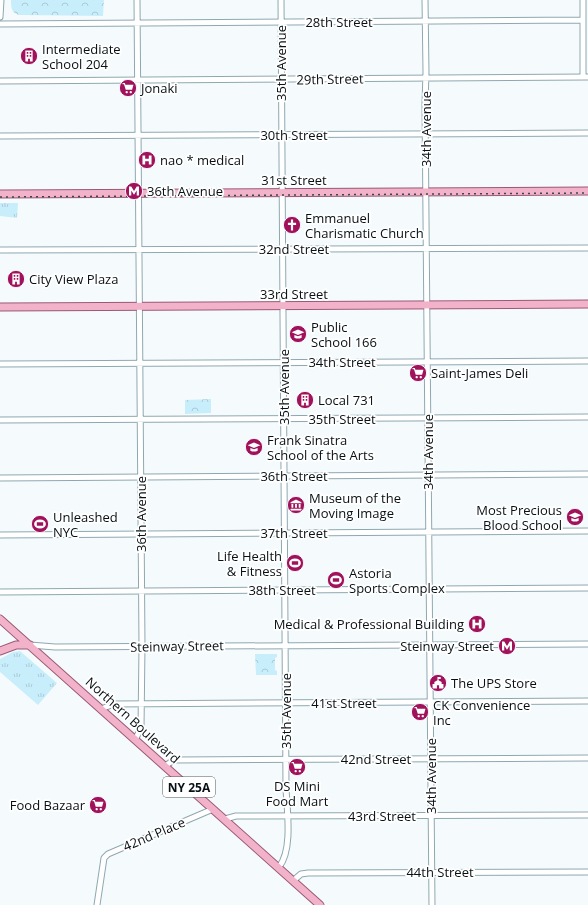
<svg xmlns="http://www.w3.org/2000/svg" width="588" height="905" viewBox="0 0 588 905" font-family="'Open Sans',sans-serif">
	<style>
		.grass { fill: url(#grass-tufts) }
		.park { fill: url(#park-crowns) }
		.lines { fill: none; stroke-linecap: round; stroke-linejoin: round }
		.minor-casing { stroke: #8ea8b0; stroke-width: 7 }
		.major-casing { stroke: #9a5974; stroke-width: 9 }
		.minor { stroke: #fff; stroke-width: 5 }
		.major { stroke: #f2b3ca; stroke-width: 7 }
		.rail { stroke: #3d4549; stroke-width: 1.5; stroke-dasharray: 2 4; stroke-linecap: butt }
		.labels { text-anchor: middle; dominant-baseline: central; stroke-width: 3.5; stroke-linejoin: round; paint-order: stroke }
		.shield { fill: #fff; stroke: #51585a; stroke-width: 1 }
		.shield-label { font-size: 12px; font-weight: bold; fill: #071014 }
		.street-label { font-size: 13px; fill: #071014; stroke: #fff }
		.poi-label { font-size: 13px; fill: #071014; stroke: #fff; text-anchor: start }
	</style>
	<defs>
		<pattern id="grass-tufts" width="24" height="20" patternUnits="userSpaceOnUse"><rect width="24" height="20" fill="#c8eefb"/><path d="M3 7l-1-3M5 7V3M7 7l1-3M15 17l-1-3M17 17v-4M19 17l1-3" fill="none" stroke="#aacbd6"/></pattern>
		<pattern id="park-crowns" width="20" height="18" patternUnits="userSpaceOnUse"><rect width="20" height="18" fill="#c8eefb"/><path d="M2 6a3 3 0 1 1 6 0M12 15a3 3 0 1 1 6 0" fill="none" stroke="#aacbd6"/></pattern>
	</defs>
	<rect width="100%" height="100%" fill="#f5fbfd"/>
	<path class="grass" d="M0,203H18L17,218L0,216Z
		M20,651L57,683L38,705L0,672V659L13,652Z"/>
	<path class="park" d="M11,0H104L103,16L19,15C11,13 11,7 11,0Z
		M211,399V413L185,414V400Z
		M255,654H277V657L275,658V670L277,671V675H256Z"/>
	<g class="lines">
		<defs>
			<path id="minor" d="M425,0L426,72L425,104L432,905
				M0,17L1,0
				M0,24L582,20
				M583,77V0
				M0,81L588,77
				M0,136L588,133
				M0,250L588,248
				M0,364L588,361
				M0,420L588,417
				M0,478L588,474
				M0,535L588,531
				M0,592L588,588
				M30,645L55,647L588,644
				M101,709L114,704L588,701
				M135,740L141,728L142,646L137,0
				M165,766L174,760L588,758
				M225,819L236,816L588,815
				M279,867C293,850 287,810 286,788L281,0
				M294,880L301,874L308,873L588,872
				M97,905L104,858L108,854L213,809"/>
			<path id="major" d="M0,194L588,191
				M0,307L588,304
				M0,619L320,905
				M0,651L16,645H30"/>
		</defs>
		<use href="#minor" class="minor-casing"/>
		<use href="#major" class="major-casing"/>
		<use href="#minor" class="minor"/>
		<use href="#major" class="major"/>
		<path class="rail" d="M0,197L588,193"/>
	</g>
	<defs>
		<symbol id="building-disc" viewBox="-11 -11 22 22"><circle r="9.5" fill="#a0125b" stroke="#fff"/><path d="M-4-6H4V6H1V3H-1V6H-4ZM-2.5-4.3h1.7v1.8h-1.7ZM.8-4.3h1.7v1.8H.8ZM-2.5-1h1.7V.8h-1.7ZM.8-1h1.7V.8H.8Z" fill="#fff"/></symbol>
		<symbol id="supermarket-disc" viewBox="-11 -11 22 22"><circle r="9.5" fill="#a0125b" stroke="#fff"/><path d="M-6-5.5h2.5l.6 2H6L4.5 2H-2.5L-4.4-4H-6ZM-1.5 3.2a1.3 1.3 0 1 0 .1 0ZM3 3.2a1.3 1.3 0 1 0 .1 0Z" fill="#fff"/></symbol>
		<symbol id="hospital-disc" viewBox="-11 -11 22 22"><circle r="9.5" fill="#a0125b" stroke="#fff"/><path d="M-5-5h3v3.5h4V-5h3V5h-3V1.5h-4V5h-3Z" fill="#fff"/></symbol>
		<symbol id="metro-disc" viewBox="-11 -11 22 22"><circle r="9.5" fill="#a0125b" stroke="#fff"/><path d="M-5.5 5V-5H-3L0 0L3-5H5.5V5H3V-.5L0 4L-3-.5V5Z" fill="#fff"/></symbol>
		<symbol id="church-disc" viewBox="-11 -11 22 22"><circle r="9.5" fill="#a0125b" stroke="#fff"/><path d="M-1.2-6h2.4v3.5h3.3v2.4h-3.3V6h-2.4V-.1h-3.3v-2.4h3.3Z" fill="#fff"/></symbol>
		<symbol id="school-disc" viewBox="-11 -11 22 22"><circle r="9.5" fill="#a0125b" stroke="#fff"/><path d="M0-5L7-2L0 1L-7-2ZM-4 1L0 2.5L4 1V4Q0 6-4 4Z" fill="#fff"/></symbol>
		<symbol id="museum-disc" viewBox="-11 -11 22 22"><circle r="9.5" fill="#a0125b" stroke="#fff"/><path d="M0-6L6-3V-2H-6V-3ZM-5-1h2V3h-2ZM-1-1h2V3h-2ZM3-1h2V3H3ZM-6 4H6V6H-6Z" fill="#fff"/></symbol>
		<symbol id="stadium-disc" viewBox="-11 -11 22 22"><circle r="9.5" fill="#a0125b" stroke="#fff"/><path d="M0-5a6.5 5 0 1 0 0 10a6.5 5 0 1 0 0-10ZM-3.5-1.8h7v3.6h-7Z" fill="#fff"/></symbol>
		<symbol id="civic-disc" viewBox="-11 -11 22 22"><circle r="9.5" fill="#a0125b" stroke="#fff"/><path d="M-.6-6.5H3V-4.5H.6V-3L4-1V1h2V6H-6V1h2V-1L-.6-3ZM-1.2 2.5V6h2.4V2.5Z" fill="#fff"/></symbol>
	</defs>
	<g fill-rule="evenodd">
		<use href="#building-disc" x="19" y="46" width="20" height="20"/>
		<use href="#supermarket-disc" x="118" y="78" width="20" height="20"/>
		<use href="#hospital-disc" x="137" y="150" width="20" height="20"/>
		<use href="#metro-disc" x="124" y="181" width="20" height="20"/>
		<use href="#church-disc" x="282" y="215" width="20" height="20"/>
		<use href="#building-disc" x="6" y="269" width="20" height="20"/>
		<use href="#school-disc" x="288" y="324" width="20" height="20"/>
		<use href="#supermarket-disc" x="408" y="363" width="20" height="20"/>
		<use href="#building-disc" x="295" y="390" width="20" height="20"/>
		<use href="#school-disc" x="244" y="437" width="20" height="20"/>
		<use href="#museum-disc" x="286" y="495" width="20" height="20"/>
		<use href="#school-disc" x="565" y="507" width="20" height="20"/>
		<use href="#stadium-disc" x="30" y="514" width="20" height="20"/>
		<use href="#stadium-disc" x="285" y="553" width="20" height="20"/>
		<use href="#stadium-disc" x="326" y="570" width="20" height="20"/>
		<use href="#hospital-disc" x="467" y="614" width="20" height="20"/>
		<use href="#metro-disc" x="497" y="636" width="20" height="20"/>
		<use href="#civic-disc" x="428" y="673" width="20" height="20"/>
		<use href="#supermarket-disc" x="410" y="702" width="20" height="20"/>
		<use href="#supermarket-disc" x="287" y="757" width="20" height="20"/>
		<use href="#supermarket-disc" x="88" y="795" width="20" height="20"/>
	</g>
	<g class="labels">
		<rect class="shield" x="163" y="777" width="52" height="20" rx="3"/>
		<g class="shield-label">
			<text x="189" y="787">NY 25A</text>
		</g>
		<g class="street-label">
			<text x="339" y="22">28th Street</text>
			<text transform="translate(281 63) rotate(-90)">35th Avenue</text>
			<text transform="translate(330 79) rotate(-1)">29th Street</text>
			<text transform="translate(426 129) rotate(-90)">34th Avenue</text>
			<text x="294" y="135">30th Street</text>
			<text x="294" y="180">31st Street</text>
			<text x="294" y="249">32nd Street</text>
			<text x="294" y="294">33rd Street</text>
			<text x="342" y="362">34th Street</text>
			<text transform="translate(284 387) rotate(-90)">35th Avenue</text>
			<text x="342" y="419">35th Street</text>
			<text transform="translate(428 452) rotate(-90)">34th Avenue</text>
			<text x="294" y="476">36th Street</text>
			<text transform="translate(141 514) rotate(-90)">36th Avenue</text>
			<text x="294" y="533">37th Street</text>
			<text x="282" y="590">38th Street</text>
			<text transform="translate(177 646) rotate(-1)">Steinway Street</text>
			<text x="344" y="703">41st Street</text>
			<text transform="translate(286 711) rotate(-90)">35th Avenue</text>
			<text transform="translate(133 720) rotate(42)">Northern Boulevard</text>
			<text x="376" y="759">42nd Street</text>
			<text transform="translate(431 776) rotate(-90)">34th Avenue</text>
			<text x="382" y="816">43rd Street</text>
			<text transform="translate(154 834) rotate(-23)">42nd Place</text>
			<text x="440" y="872">44th Street</text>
		</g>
		<g class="poi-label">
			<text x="42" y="49">Intermediate<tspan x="42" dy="15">School 204</tspan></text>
			<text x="141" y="88">Jonaki</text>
			<text x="160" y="160">nao * medical</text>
			<text x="147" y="191">36th Avenue</text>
			<text x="305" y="218">Emmanuel<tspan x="305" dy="15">Charismatic Church</tspan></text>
			<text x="29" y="279">City View Plaza</text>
			<text x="311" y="327">Public<tspan x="311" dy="15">School 166</tspan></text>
			<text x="431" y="373">Saint-James Deli</text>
			<text x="318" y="400">Local 731</text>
			<text x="267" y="440">Frank Sinatra<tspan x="267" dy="15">School of the Arts</tspan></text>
			<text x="309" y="498">Museum of the<tspan x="309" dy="15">Moving Image</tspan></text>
			<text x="562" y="510" text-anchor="end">Most Precious<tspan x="562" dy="15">Blood School</tspan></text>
			<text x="53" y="517">Unleashed<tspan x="53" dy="15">NYC</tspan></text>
			<text x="282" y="556" text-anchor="end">Life Health<tspan x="282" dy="15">&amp; Fitness</tspan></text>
			<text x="349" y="573">Astoria<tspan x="349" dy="15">Sports Complex</tspan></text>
			<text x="464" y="624" text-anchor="end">Medical &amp; Professional Building</text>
			<text x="494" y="646" text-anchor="end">Steinway Street</text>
			<text x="451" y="683">The UPS Store</text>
			<text x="433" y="705">CK Convenience<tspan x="433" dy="15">Inc</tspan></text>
			<text x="297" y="786" text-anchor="middle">DS Mini<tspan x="297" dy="15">Food Mart</tspan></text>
			<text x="85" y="805" text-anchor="end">Food Bazaar</text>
		</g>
	</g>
</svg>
